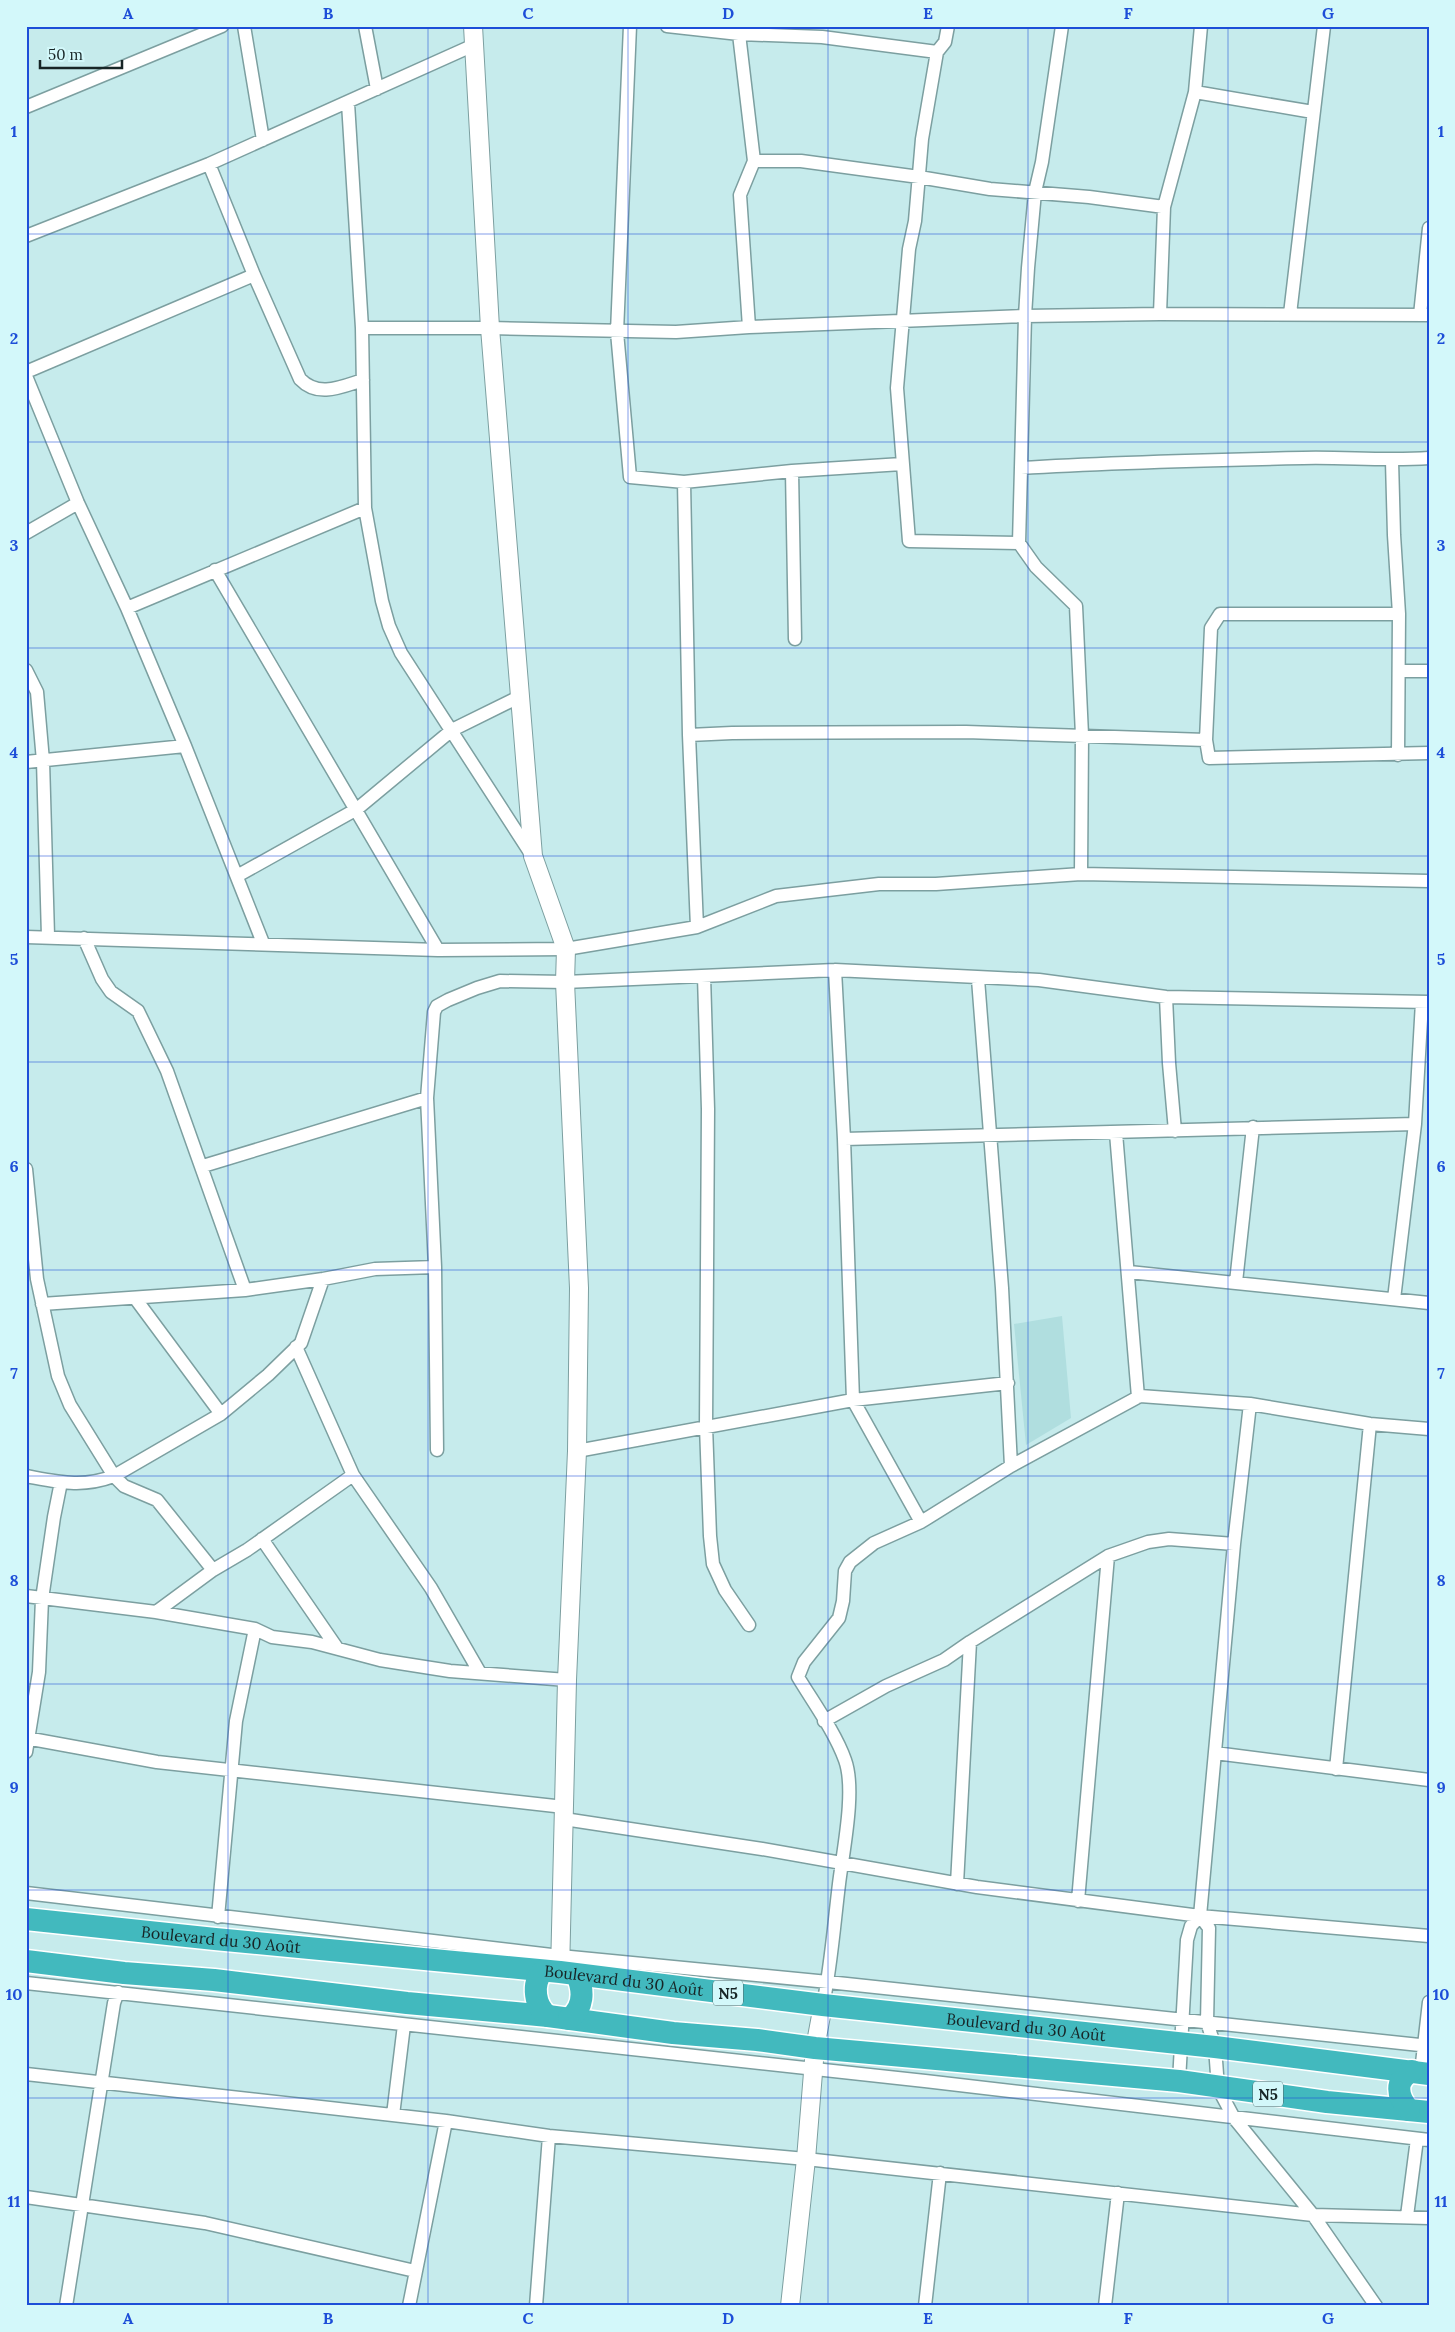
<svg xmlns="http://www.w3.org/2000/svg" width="1455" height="2332" viewBox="0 0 1455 2332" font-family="Lora,serif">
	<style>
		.built { fill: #b0dedf }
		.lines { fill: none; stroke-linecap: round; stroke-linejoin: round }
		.street-casing { stroke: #7c9fa0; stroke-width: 15 }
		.secondary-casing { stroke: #7c9fa0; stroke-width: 20 }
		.highway-casing { stroke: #fff; stroke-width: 25 }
		.street { stroke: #fff; stroke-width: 12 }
		.secondary { stroke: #fff; stroke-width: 18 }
		.highway { stroke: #42b9be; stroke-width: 22 }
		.grid { fill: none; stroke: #1d4ed8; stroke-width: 1; stroke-opacity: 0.55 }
		.labels { text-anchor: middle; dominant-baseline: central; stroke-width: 4.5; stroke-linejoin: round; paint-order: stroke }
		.shield { fill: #d3f8fa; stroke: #4f6466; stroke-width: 1 }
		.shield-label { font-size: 15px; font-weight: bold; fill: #172526 }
		.street-label { font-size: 16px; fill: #172526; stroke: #d3f8fa }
		.neatline { fill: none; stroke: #1d4ed8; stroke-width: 2 }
		.grid-label { font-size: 16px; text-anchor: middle; font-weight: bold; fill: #1d4ed8 }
	</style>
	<rect width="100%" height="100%" fill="#c6ebec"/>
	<path class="built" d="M1062,1316L1071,1418L1026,1445L1014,1324Z"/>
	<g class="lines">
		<defs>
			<path id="street" d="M244,26L263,140
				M365,26L377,89
				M630,26L617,332L630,477L684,482L792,471L902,464
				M667,26L739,34L822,37L937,52
				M948,26L945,42L937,52L922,139L915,221L909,249L897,388L909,541L1019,543
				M1062,26L1042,162L1035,192L1028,268L1025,316L1019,543L1036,567L1076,606L1082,735L1081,874
				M739,34L754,161L740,195L749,327
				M1195,92L1313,112
				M348,103L362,328L365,508L382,601L389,626L401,653L531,854
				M26,107L222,26
				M754,161H801L919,177L990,189L1089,197L1164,207
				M209,164L254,275L300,379C318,398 341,387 363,380
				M26,236L209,164L474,45
				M1160,314L1164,207L1195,92L1201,26
				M1290,314L1324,26
				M1420,315L1429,228
				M362,328H490L676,332L749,327L1025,316L1160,314L1429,315
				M26,372L254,275
				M26,376L78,503L127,608L185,746L263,943
				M1392,461L1394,535L1399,614L1398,755
				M1021,468C1115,462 1209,460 1303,458C1345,457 1387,461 1429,458
				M792,471L795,639
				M684,482L689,735L697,927
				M26,533L78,503
				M215,570L438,950
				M127,608L365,508
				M1399,614H1220L1211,628L1206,740L1209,758L1429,753
				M26,670L37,692L43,761L48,936
				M1400,671H1429
				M689,735L732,733L966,732L1206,740
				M26,762L185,746
				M237,876L357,809L452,730L519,697
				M26,937L438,950L566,949L697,927L776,896L879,884H936L1081,874L1429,881
				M84,938L102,979L111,992L138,1011L167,1071L245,1290
				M835,970L844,1139L853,1400L921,1522
				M704,976L708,1109L706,1426L710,1536L713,1564L725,1590L749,1625
				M978,979L1002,1288L1011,1466
				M1166,997L1169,1063L1175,1131
				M1116,1133L1138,1397
				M844,1139L1415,1124
				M203,1166L427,1098
				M26,1169L37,1279L58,1376L70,1405L114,1476L124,1486L157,1500L213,1570
				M1129,1272L1429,1303
				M1236,1282L1253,1127
				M135,1298L221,1414
				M1394,1299L1415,1124L1422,1002
				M42,1304L245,1290L323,1279L375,1269L435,1267
				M296,1347L353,1475L431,1588L480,1673
				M437,1450L435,1267L427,1098L434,1012L437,1006L448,1000L477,988L500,981L565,982L835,970L1039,980L1166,997L1429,1002
				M577,1451L853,1400L1008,1383
				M26,1476C59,1482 82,1488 114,1476L221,1414L268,1375L301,1343L323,1279
				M262,1539L337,1648
				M26,1596L156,1612L255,1629L272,1637L312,1642L380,1660L450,1671L567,1680
				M156,1612L213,1570L247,1550L353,1475
				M824,1721L886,1686L944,1660L970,1642
				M26,1738L157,1762L564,1807
				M26,1752L39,1672L42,1599L54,1517L61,1482
				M1215,1753L1429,1780
				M1336,1769L1370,1424
				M564,1819L762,1849L977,1887L1200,1916L1429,1936
				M957,1884L970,1642L1108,1556L1148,1542L1169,1539L1234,1544
				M26,1893L560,1956L828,1982L1429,2046
				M1078,1901L1108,1556
				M1200,1916L1209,1928L1207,2022L1215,2047L1218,2088L1234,2118L1313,2215L1376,2306
				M218,1917L236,1721L255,1629
				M26,1983L925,2081L1429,2140
				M823,2005C831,1966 834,1925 839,1884C843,1851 856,1790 845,1760C835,1732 813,1702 798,1677L804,1662L839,1618L843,1601L845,1571L850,1562L874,1543L921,1522L1011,1466L1140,1396L1250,1404L1370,1424L1429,1429
				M1421,2072L1429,2002
				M26,2074L446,2121L549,2136L806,2159L1313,2215L1429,2218
				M1179,2081L1187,1940L1191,1926L1200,1916L1234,1544L1250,1404
				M393,2115L404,2025
				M26,2197L205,2223L415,2271
				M1407,2216L1417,2139
				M66,2306L114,2003L118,1992
				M409,2306L446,2121
				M536,2306L549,2136
				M925,2306L940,2173
				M1105,2306L1118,2193"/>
			<path id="secondary" d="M473,26L490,328L533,856L566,949L565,982L579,1288L577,1451L567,1680L560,1972
				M790,2306L806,2159L815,2048L823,2005"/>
			<g id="highway">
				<path id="s1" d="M26,1919L215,1939L560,1972L823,2005L1215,2047L1429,2074"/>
				<path d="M26,1961L124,1973L214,1980L407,2003L548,2016L673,2033L757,2040L815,2048L1179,2081L1327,2102L1429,2112"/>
				<path d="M543,1971C531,1984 535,2007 548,2016"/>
				<path d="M569,2019C584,2008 584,1991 577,1975"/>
				<path d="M1409,2110C1397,2097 1394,2080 1412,2071"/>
			</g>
		</defs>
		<use href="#street" class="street-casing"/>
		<use href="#secondary" class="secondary-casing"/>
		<use href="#highway" class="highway-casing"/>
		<use href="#street" class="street"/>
		<use href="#secondary" class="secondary"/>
		<use href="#highway" class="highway"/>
	</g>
	<path class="grid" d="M228,26V2306M428,26V2306M628,26V2306M828,26V2306M1028,26V2306M1228,26V2306M26,234H1429M26,442H1429M26,648H1429M26,856H1429M26,1062H1429M26,1270H1429M26,1476H1429M26,1684H1429M26,1890H1429M26,2098H1429"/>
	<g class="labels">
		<g class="shield">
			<rect x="713" y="1980.5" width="30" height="25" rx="4"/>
			<rect x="1253" y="2081.5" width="30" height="25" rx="4"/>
		</g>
		<g class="shield-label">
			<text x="728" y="1993">N5</text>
			<text x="1268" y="2094">N5</text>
		</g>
		<g class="street-label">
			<text stroke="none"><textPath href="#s1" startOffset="196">Boulevard du 30 Août</textPath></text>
			<text stroke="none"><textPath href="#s1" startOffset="601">Boulevard du 30 Août</textPath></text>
			<text stroke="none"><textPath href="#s1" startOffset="1006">Boulevard du 30 Août</textPath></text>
		</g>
	</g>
	<rect width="1455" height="2332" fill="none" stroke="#d3f8fa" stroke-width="55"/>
	<path d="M40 60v8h82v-8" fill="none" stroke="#172526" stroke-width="2.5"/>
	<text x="48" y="60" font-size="15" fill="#172526" stroke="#d3f8fa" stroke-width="4" paint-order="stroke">50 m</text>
	<rect x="28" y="28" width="1400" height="2276" class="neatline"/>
	<g class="grid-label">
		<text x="128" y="19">A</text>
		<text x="328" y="19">B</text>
		<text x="528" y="19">C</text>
		<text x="728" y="19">D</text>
		<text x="928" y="19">E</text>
		<text x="1128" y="19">F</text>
		<text x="1328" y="19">G</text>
		<text x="14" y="137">1</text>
		<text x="1441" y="137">1</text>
		<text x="14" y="344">2</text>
		<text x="1441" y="344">2</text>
		<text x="14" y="551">3</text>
		<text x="1441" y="551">3</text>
		<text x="14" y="758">4</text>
		<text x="1441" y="758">4</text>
		<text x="14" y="965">5</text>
		<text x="1441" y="965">5</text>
		<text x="14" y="1172">6</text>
		<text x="1441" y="1172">6</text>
		<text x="14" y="1379">7</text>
		<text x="1441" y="1379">7</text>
		<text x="14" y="1586">8</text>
		<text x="1441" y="1586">8</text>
		<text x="14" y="1793">9</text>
		<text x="1441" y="1793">9</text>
		<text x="14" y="2000">10</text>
		<text x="1441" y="2000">10</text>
		<text x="14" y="2207">11</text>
		<text x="1441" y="2207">11</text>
		<text x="128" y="2324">A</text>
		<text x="328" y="2324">B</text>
		<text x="528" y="2324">C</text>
		<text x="728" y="2324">D</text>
		<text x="928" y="2324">E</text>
		<text x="1128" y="2324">F</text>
		<text x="1328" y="2324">G</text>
	</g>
</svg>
